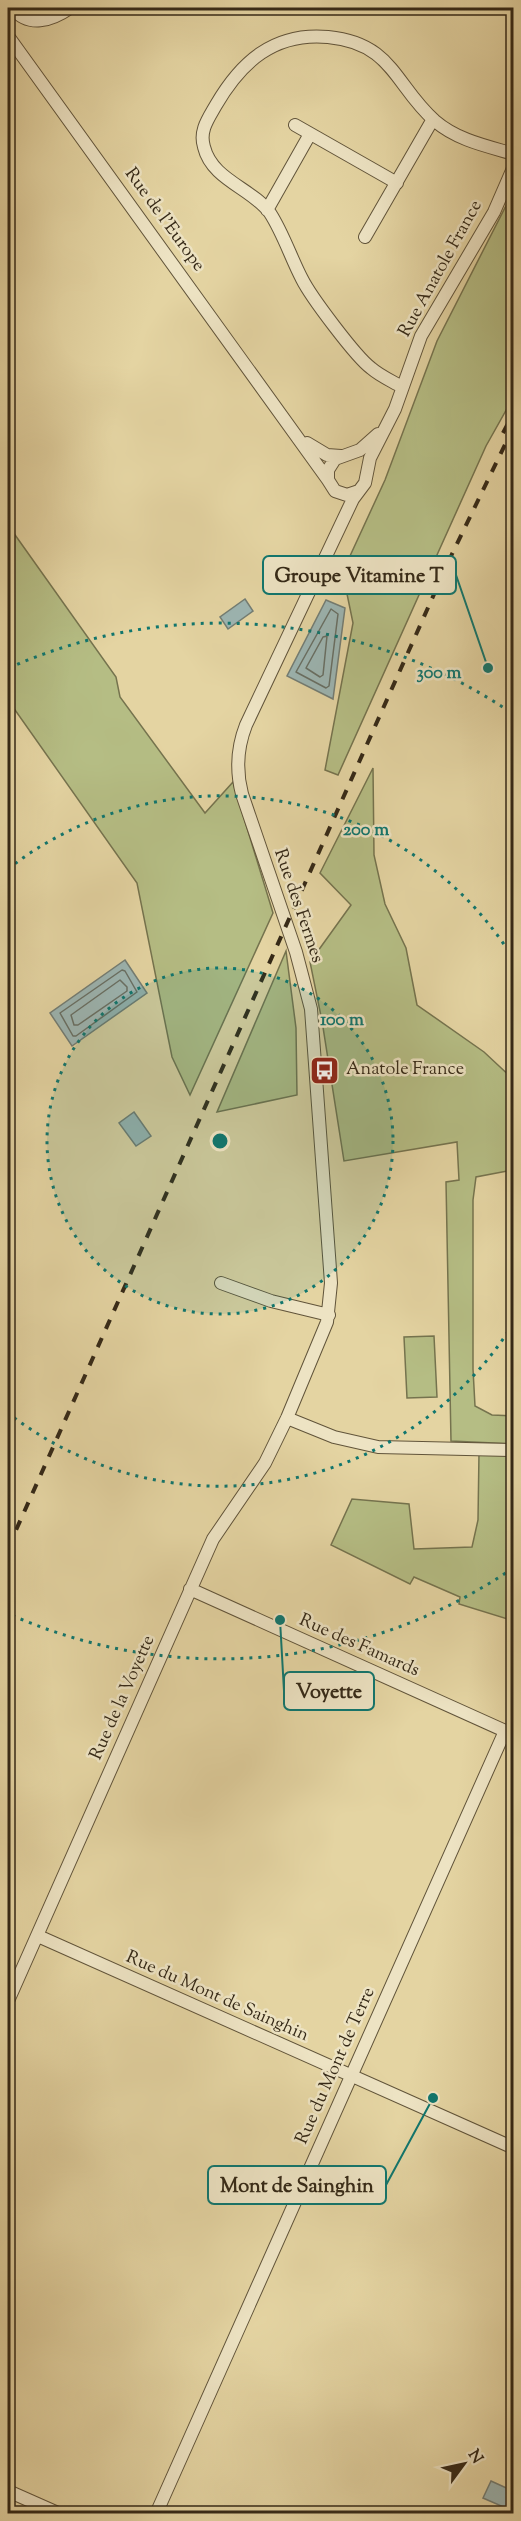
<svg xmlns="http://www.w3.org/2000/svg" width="521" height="2521" viewBox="0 0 521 2521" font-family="'Sorts Mill Goudy',serif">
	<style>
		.green { fill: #b5bd84; stroke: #75734e; stroke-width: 1.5 }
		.water { fill: #9cb5b2; stroke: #737d74; stroke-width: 1.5 }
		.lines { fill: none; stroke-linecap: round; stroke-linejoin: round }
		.shore { stroke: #686f64; stroke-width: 1.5 }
		.minor-casing { stroke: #61543a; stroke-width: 14 }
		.minor { stroke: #ede3c3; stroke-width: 12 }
		.rail { stroke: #352917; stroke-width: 4; stroke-dasharray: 10 10; stroke-linecap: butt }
		.ring { fill: none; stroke: #0f766e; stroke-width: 3; stroke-dasharray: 3 6 }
		.labels { text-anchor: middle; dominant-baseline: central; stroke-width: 5; stroke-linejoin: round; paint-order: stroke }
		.street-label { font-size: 18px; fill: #352917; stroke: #ede3c3 }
		.poi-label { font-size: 18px; fill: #352917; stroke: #ede3c3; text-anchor: start }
		.centre { fill: #0f766e; stroke: #ede3c3; stroke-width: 3 }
		.ring-label { font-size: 18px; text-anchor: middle; font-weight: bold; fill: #0f766e; stroke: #ede3c3; stroke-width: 5; stroke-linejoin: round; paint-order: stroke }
		.leader { fill: none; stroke: #0f766e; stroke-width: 2 }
		.callout-dot { fill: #0f766e; stroke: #ede3c3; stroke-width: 2 }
		.callout { fill: #ede3c3; stroke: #0f766e; stroke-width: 2 }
		.callout-label { font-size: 20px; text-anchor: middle; font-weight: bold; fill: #352917 }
	</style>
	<rect width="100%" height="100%" fill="#e4d4a2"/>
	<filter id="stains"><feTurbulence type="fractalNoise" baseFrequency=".00333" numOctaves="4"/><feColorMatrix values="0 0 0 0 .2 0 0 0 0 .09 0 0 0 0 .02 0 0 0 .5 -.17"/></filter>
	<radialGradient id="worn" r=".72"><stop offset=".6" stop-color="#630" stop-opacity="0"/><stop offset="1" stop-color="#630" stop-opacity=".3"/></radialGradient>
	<path class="green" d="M513,192V398L486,446L338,775L325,770L353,623L346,589L338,582L385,480L437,341Z
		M8,525L116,677L120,697L205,813L233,782L273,913L190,1095L172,1057L137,883L8,700Z
		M373,768L374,855L385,904L406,948L417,1005L484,1052L513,1079V1170L476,1177L473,1200V1369L475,1406L492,1415L513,1416V1444L451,1441L446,1182L459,1180L457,1142L344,1161L322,1021L310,962L351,905L320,873Z
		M286,951L296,1028L297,1095L217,1112Z
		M434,1336L437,1397L407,1398L404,1337Z
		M479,1453L513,1454L511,1620L459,1604L460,1597L414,1577L410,1584L331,1545L352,1499L409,1504L414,1549L472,1547L478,1520Z"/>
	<path class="water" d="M245,599L253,611L228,629L220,617Z
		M326,600L345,608L333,699L287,676Z
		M125,960L147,993L72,1046L50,1013Z
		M134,1112L151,1136L136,1146L119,1123Z
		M491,2481L513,2491V2511L483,2498Z"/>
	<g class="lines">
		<path class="shore" d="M331,609L338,614L329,686L326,688L296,672Z
			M327,636L323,675L320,677L306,668L323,637Z
			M122,970L125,971L137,992L76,1036H73L60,1013Z
			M120,980L127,987V991L78,1025H74L71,1015Z"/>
		<defs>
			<path id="minor" d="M12,8C29,28 51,21 70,8
				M8,36L328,480
				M295,125L397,183
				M267,210L310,134
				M365,237L433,119
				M402,387C392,381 380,376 371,368C356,357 311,297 302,279C291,258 283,233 270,213C252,188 212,180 204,147C199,131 208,119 216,105C241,62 274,32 328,37C393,43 395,86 435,121C457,140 486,146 514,154
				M307,443L327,455L341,456
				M359,491L347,495L335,491L328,480V470L335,459L360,450L378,434
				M221,1283L271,1301L329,1315
				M287,1418L334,1437L378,1447L514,1450
				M190,1589L514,1735
				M38,1936L514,2148
				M8,2001L213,1539L265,1463L287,1418L327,1322L331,1283L311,1009L296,952L242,794C236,771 237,748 246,725L353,499L365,483L370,458L395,409L421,336L494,212L514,166
				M8,2491L60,2514
				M156,2514L505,1731"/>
		</defs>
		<use href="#minor" class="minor-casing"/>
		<use href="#minor" class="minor"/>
		<path class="rail" d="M503,433L514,412
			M8,1548L452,554L514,426"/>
	</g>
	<circle cx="220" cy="1141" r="173" fill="#0f766e" fill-opacity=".12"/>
	<g class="ring">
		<circle cx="220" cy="1141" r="173"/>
		<path d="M513 1324A345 345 0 0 1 8 1413M8 869A345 345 0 0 1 513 958"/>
		<path d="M513 1568A518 518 0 0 1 9 1614M9 668A518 518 0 0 1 513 714"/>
	</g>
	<defs>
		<symbol id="bus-square" viewBox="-11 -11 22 22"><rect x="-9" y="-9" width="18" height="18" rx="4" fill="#8f2418" stroke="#ede3c3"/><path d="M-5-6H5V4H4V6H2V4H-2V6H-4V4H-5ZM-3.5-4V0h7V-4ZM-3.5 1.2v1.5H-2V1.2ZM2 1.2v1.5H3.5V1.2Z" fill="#fff"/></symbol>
	</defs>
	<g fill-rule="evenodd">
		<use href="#bus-square" x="308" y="1054" width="33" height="33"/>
	</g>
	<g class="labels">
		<g class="street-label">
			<text transform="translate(164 220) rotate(54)">Rue de l'Europe</text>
			<text transform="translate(441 269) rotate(-61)">Rue Anatole France</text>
			<text transform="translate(298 906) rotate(71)">Rue des Fermes</text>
			<text transform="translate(359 1646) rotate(24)">Rue des Famards</text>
			<text transform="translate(123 1698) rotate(-66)">Rue de la Voyette</text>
			<text transform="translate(217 1997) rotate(24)">Rue du Mont de Sainghin</text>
			<text transform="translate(336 2066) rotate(-66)">Rue du Mont de Terre</text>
		</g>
		<g class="poi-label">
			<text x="346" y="1070">Anatole France</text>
		</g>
	</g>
	<circle cx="220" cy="1141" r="9" class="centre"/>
	<g class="ring-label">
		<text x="439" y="678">300 m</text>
		<text x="366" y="835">200 m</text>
		<text x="342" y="1025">100 m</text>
	</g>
	<path class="leader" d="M488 668L456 575M280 1620L284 1691M433 2098L386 2185"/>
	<g class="callout-dot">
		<circle cx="488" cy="668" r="6"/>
		<circle cx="280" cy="1620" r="6"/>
		<circle cx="433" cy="2098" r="6"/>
	</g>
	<g class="callout">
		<rect x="263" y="556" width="193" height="38" rx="6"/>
		<rect x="284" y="1672" width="90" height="38" rx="6"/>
		<rect x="208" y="2166" width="178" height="38" rx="6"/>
	</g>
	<g class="callout-label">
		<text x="359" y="582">Groupe Vitamine T</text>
		<text x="329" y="1698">Voyette</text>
		<text x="297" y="2192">Mont de Sainghin</text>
	</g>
	<rect width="521" height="2521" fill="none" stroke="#e4d4a2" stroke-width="30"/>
	<rect x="9" y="9" width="503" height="2503" fill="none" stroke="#352917" stroke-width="3"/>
	<rect x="15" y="15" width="491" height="2491" fill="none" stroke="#352917" stroke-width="1.5"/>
	<g transform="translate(464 2464) rotate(57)" stroke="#ede3c3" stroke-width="4.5" paint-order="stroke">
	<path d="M0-4.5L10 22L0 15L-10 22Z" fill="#352917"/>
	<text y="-9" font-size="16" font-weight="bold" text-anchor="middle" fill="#352917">N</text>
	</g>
	<rect width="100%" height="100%" filter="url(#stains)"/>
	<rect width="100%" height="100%" fill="url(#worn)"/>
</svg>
